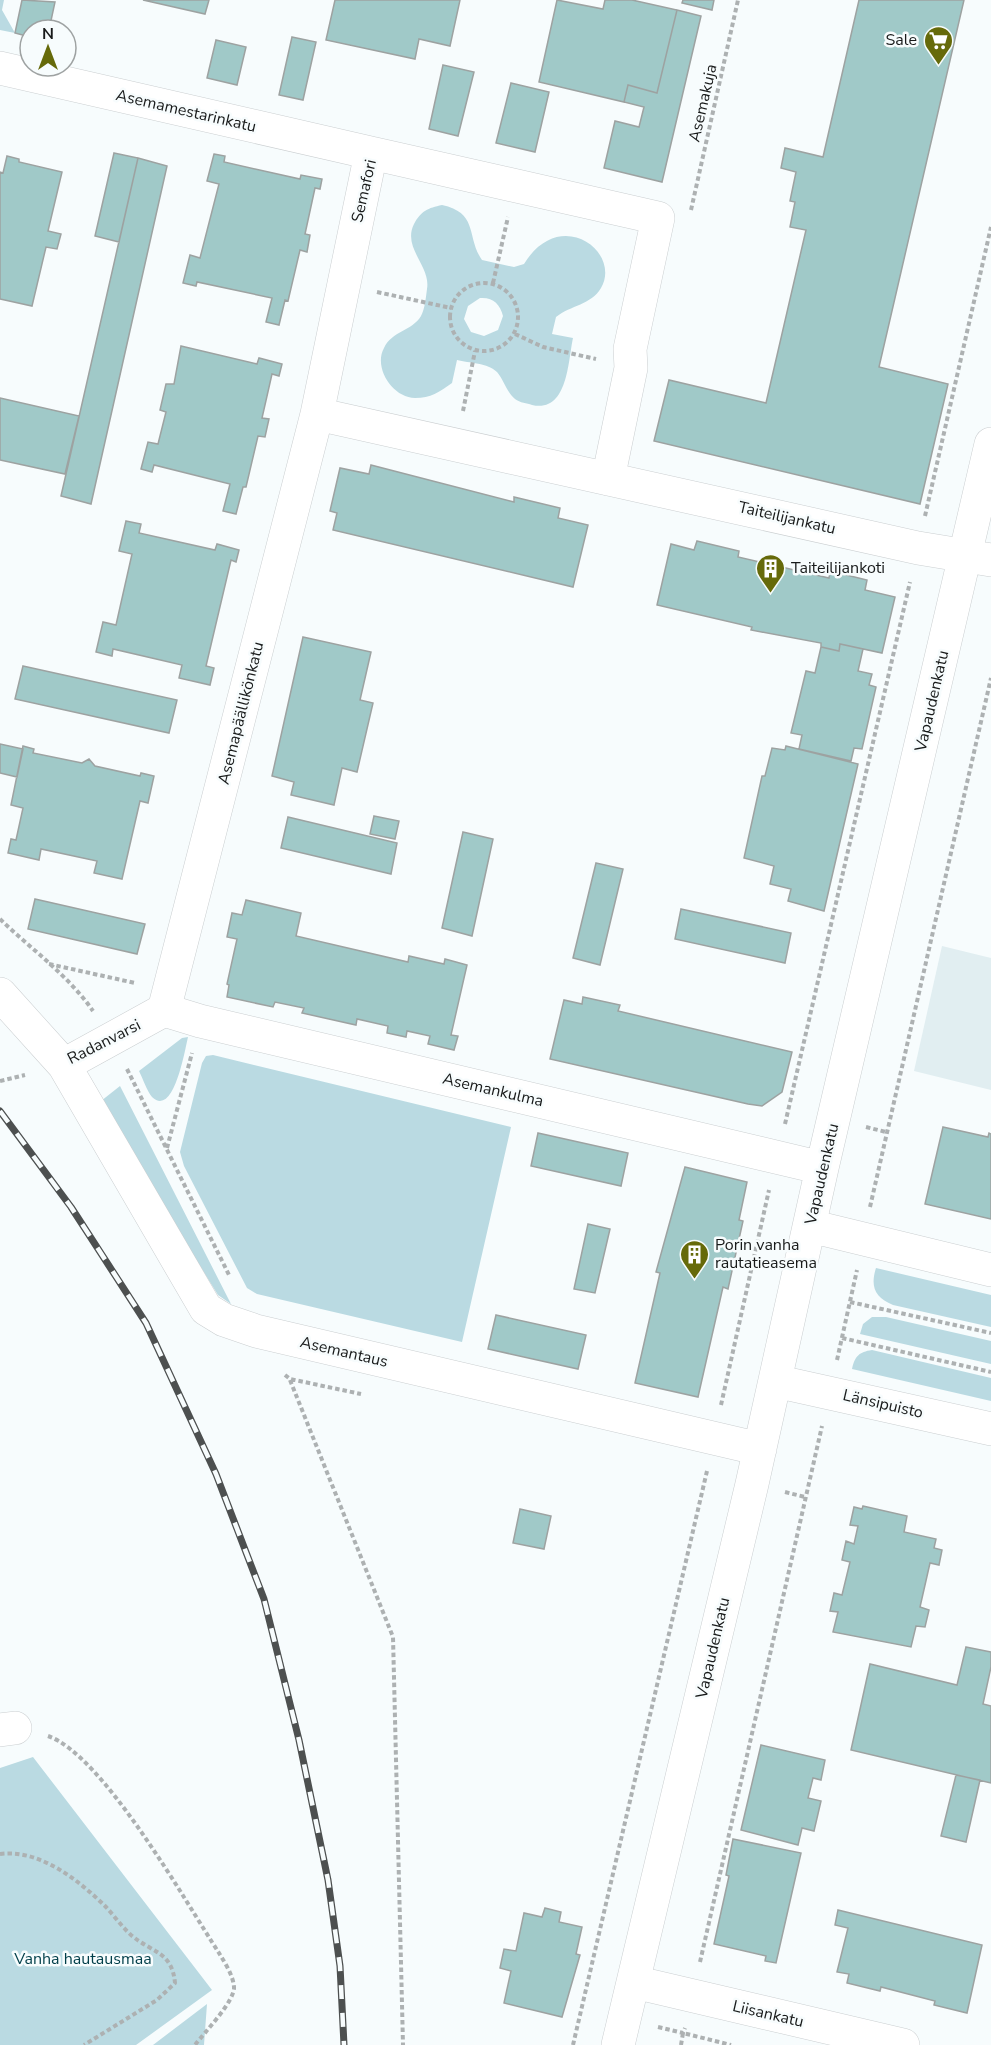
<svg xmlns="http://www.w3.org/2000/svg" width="991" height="2045" viewBox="0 0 991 2045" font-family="'Nunito Sans',sans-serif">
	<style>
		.built { fill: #e1eef1 }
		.green { fill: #badae2; fill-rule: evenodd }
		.building { fill: #a0c9c8; stroke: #9da2a1; stroke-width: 1.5 }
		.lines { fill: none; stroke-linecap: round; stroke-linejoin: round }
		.minor-casing { stroke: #cbcfd1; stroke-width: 34 }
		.path { stroke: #adb1b2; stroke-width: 4; stroke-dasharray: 4.5 3; stroke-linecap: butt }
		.minor { stroke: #fff; stroke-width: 33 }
		.rail-casing { stroke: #4d5050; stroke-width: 7 }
		.rail { stroke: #f7fcfd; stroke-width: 4.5; stroke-dasharray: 14; stroke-linecap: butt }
		.labels { text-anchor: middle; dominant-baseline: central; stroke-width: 5; stroke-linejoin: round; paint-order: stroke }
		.poi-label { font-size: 16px; fill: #181a1a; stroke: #f7fcfd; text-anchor: start }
		.street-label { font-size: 16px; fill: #181a1a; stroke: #f7fcfd }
		.park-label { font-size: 16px; fill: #003e49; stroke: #f7fcfd }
	</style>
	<rect width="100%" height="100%" fill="#f7fcfd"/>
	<path class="built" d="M942,946L991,958V1090L914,1071Z"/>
	<path class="green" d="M0,0H4L2,10L15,33L0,30Z
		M442,205C479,213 466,237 482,260L514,267L524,264C560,205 622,252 601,288C591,305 571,305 556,317L552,334L573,338C568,361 568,413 532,405C527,403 520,403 515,399C506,391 504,380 497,372C488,363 469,363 457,360L452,383C439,392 431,398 415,398C393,398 373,368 384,348C392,331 412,331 421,316C425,309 426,296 427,289C431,266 402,248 414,224C421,211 428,208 442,205ZM480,298C493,297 500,304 503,316L498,330L484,336L471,332L464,319L468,306Z
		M188,1037C185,1049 174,1118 152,1097C147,1091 143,1079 139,1071L182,1038Z
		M213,1055L511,1127L462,1342L257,1294L247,1288L184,1166L180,1152L202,1063L206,1056Z
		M120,1086L231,1304L218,1295L102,1108L101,1101Z
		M876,1268L991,1295V1327L893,1305C875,1297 870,1287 876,1268Z
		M872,1317H886L991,1341V1364L860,1334L863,1324Z
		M872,1350L991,1378V1401L852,1369C855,1356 859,1352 872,1350Z
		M33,1757L212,1990L136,2045H0V1768Z
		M207,2004L204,2045H153Z"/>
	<path class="building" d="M22,0L55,2L49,30H30V37L15,33Z
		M143,0H209L205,14Z
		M335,0H460L450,46L419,39L415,59L326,40Z
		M557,0L603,9L605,0H632L677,10L657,93L628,85L624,102L539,82Z
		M683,0H714L712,10L682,3Z
		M859,0H964L879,367L948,384L920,504L654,441L669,380L766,403L806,230L790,227L795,202L790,201L796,172L781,168L785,148L823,157Z
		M677,10L701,16L662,182L604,168L615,121L639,127L644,107L624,102L628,85L657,93Z
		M292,37L316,42L303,100L279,95Z
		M216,40L246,47L237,85L207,78Z
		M443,65L474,72L458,136L429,129Z
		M511,83L549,92L535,152L496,143Z
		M114,153L138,158L119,242L95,236Z
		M214,154L225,156L224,162L300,179L301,175L322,179L320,189L315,188L305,234L310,235L307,252L300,250L288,301L285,300L279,325L266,322L272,298L197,282L196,286L183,283L190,255L200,258L219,184L207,181Z
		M7,156L19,159V162L62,172L48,231L61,234L57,249L46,247L32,306L0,299V172L3,173Z
		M138,158L167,166L91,504L61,496Z
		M181,346L257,364L259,358L282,364L279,376L272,374L262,418L269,419L265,437L258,436L246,487H243L236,514L223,511L230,484L154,465L152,472L141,469L148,442L158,444L166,412L160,410L166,384H174Z
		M0,398L79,416L65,474L0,460Z
		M371,465L514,502V497L560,508L558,518L588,525L573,587L333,530L337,513L330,511L340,468L369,474Z
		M126,521L141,524L139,533L215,550L217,544L239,550L236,562L231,560L206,666L214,668L210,685L179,678L182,665L113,649L112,656L96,652L103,622L116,625L132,554L119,551Z
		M697,541L739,551L738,557L829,578L830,571L867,580L865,590L895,597L882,653L840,644L839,651L821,647V643L751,630L752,627L657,605L671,544L694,550Z
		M303,637L371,652L360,700L373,703L357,772L342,768L334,805L291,795L294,782L272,776Z
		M840,644L863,649L858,671L872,674L869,685L876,687L862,749L854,748L851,761L799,749L802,735L791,733L806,671L815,673L821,647L839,651Z
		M23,666L177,700L169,733L15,699Z
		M0,744L23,749L17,777L0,773Z
		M23,746L34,749L33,753L82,763L89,759L95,766L140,776L141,773L154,776L148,803L140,801L122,879L94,873L97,861L41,849L39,860L8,853L11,839L16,840L23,808L11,805Z
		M786,746L858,764L824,911L788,901L791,889L770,884L774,866L744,858L762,776H765L772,748L785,750Z
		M374,816L399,821L395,839L370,834Z
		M288,817L397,843L391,874L281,848Z
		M463,832L493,839L472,936L442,928Z
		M596,863L623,869L600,965L573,958Z
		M35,899L145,924L137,954L28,929Z
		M246,900L301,913L296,936L408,962L409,956L444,964L445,959L467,965L451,1035L458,1036L454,1050L428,1044L430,1036L407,1031L406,1037L387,1033L388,1026L357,1019L356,1025L302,1013L304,1008L275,1002L273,1007L227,997L229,985L227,984L237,939L227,937L232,913L242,915Z
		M681,909L791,933L785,963L675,939Z
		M583,997L620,1005L618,1011L792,1052L782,1092L762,1106L748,1104L550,1059L564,1000L582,1004Z
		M943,1127L988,1137L989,1133L991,1134V1219L925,1204Z
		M538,1133L628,1153L621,1186L531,1166Z
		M685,1167L747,1182L739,1220L743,1221L728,1289L723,1287L698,1397L635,1383L660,1273L656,1272Z
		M588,1224L610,1229L595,1293L574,1289Z
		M496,1315L586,1335L578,1369L488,1349Z
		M863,1506L907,1516L904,1532L936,1539L934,1548L942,1550L939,1565L930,1563L920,1607L929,1610L925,1627L916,1626L911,1647L833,1632L838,1612L830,1611L834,1593L842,1595L850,1562L842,1560L846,1541L854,1544L858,1526L850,1525L854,1507L862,1509Z
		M520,1509L551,1516L544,1549L513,1543Z
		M966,1647L991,1652V1667L983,1704L991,1706V1783L851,1750L870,1664L957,1685Z
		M761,1745L825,1760L821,1780L813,1778L808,1798L821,1801L814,1831L802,1828L798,1845L741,1830Z
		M956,1775L980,1780L966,1842L941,1836Z
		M733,1839L801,1853L776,1963L765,1961L766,1956L714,1944L729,1876L726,1875Z
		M545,1908L561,1912L559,1922L582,1927L576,1954L580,1955L562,2017L504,2003L511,1971L500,1968L504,1949L516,1951L524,1913L542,1917Z
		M838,1910L982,1945L967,2013L934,2005L935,2001L881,1987L880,1991L847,1983L849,1974L837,1972L848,1928L835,1925Z"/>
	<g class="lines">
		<defs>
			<path id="minor" d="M0,68L371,153
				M608,479L631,368L630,349L658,218L371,153L317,414L918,548L991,560
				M0,994L64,1065L164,1010
				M164,1010L200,1021L822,1168
				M164,1010L317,414
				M64,1065L206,1309L224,1320L256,1331L760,1449
				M810,1226L991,1270
				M775,1381L991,1429
				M0,1730L15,1728
				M634,1982L903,2045
				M618,2045L752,1484L822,1168L991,444"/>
		</defs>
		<use href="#minor" class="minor-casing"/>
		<path class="path" d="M691,210L738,0
			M450 317a34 34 0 1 1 68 0a34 34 0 1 1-68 0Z
			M493,283L508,217
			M377,292L451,308
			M515,334L543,347L596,359
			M463,411L475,351
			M925,516L991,227
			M0,919C31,949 69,976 93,1011
			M49,964L135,983
			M127,1069L230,1277
			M0,1081L25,1075
			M785,1124L910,582
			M866,1127L886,1132
			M167,1148L192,1053
			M870,1207L991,678
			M850,1302L991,1333
			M842,1338L991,1372
			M837,1360L857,1270
			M285,1375L290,1379L361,1394
			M290,1380L393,1637L403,2045
			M721,1405L769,1190
			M785,1492L805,1497
			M48,1736C103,1755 185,1901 219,1953C225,1963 233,1975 234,1987C235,2001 204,2033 195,2045
			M0,1854C39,1849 77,1879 104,1905C113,1914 121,1926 131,1935C152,1953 172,1951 175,1983L157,2000L84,2045
			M700,1962L822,1426
			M658,2027L683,2033L685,2028
			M573,2045L707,1471
			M681,2045L683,2033L731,2045"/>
		<use href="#minor" class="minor"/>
		<defs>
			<path id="rail" d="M0,1111L71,1207L146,1323L216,1474L264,1599L299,1740L328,1880L340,1966L344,2045"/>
		</defs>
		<use href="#rail" class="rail-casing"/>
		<use href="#rail" class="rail"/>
	</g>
	<defs>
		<symbol id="supermarket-pin" viewBox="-11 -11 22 30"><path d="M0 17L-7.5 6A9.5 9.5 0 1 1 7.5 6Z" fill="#666a0a" stroke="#f7fcfd"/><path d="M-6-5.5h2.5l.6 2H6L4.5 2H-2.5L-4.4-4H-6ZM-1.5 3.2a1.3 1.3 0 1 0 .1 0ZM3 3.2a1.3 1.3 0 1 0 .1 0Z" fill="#fff"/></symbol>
		<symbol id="building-pin" viewBox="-11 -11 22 30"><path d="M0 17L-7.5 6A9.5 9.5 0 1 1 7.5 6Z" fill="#666a0a" stroke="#f7fcfd"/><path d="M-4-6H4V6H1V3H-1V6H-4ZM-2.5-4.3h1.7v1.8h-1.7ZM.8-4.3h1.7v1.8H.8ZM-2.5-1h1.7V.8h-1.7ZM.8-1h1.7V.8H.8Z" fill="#fff"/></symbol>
	</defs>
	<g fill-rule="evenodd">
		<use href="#supermarket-pin" x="922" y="24" width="33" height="45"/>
		<use href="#building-pin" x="754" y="552" width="33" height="45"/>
		<use href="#building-pin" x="678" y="1238" width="33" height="45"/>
	</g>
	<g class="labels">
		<g class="poi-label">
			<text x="917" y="40" text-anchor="end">Sale</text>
			<text x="791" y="568">Taiteilijankoti</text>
			<text x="715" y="1245">Porin vanha<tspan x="715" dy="18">rautatieasema</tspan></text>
		</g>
		<g class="street-label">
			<text transform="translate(703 103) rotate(-77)">Asemakuja</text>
			<text transform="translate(186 111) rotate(13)">Asemamestarinkatu</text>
			<text transform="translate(364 191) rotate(-77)">Semafori</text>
			<text transform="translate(787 518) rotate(13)">Taiteilijankatu</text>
			<text transform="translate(932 701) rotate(-77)">Vapaudenkatu</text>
			<text transform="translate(241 713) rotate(-76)">Asemapäällikönkatu</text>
			<text transform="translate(104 1042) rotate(-27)">Radanvarsi</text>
			<text transform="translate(493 1090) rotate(13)">Asemankulma</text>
			<text transform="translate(822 1174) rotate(-77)">Vapaudenkatu</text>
			<text transform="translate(344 1352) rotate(13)">Asemantaus</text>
			<text transform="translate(883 1404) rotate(13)">Länsipuisto</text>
			<text transform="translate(713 1648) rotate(-77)">Vapaudenkatu</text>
			<text transform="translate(768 2014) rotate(13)">Liisankatu</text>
		</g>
		<g class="park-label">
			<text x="83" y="1959">Vanha hautausmaa</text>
		</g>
	</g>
	<g transform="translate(48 48)"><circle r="28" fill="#f7fcfd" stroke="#9ea2a2" stroke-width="1.5"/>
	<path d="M0-4.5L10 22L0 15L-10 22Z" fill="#666a0a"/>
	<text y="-9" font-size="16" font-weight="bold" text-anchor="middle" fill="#181a1a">N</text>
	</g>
</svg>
